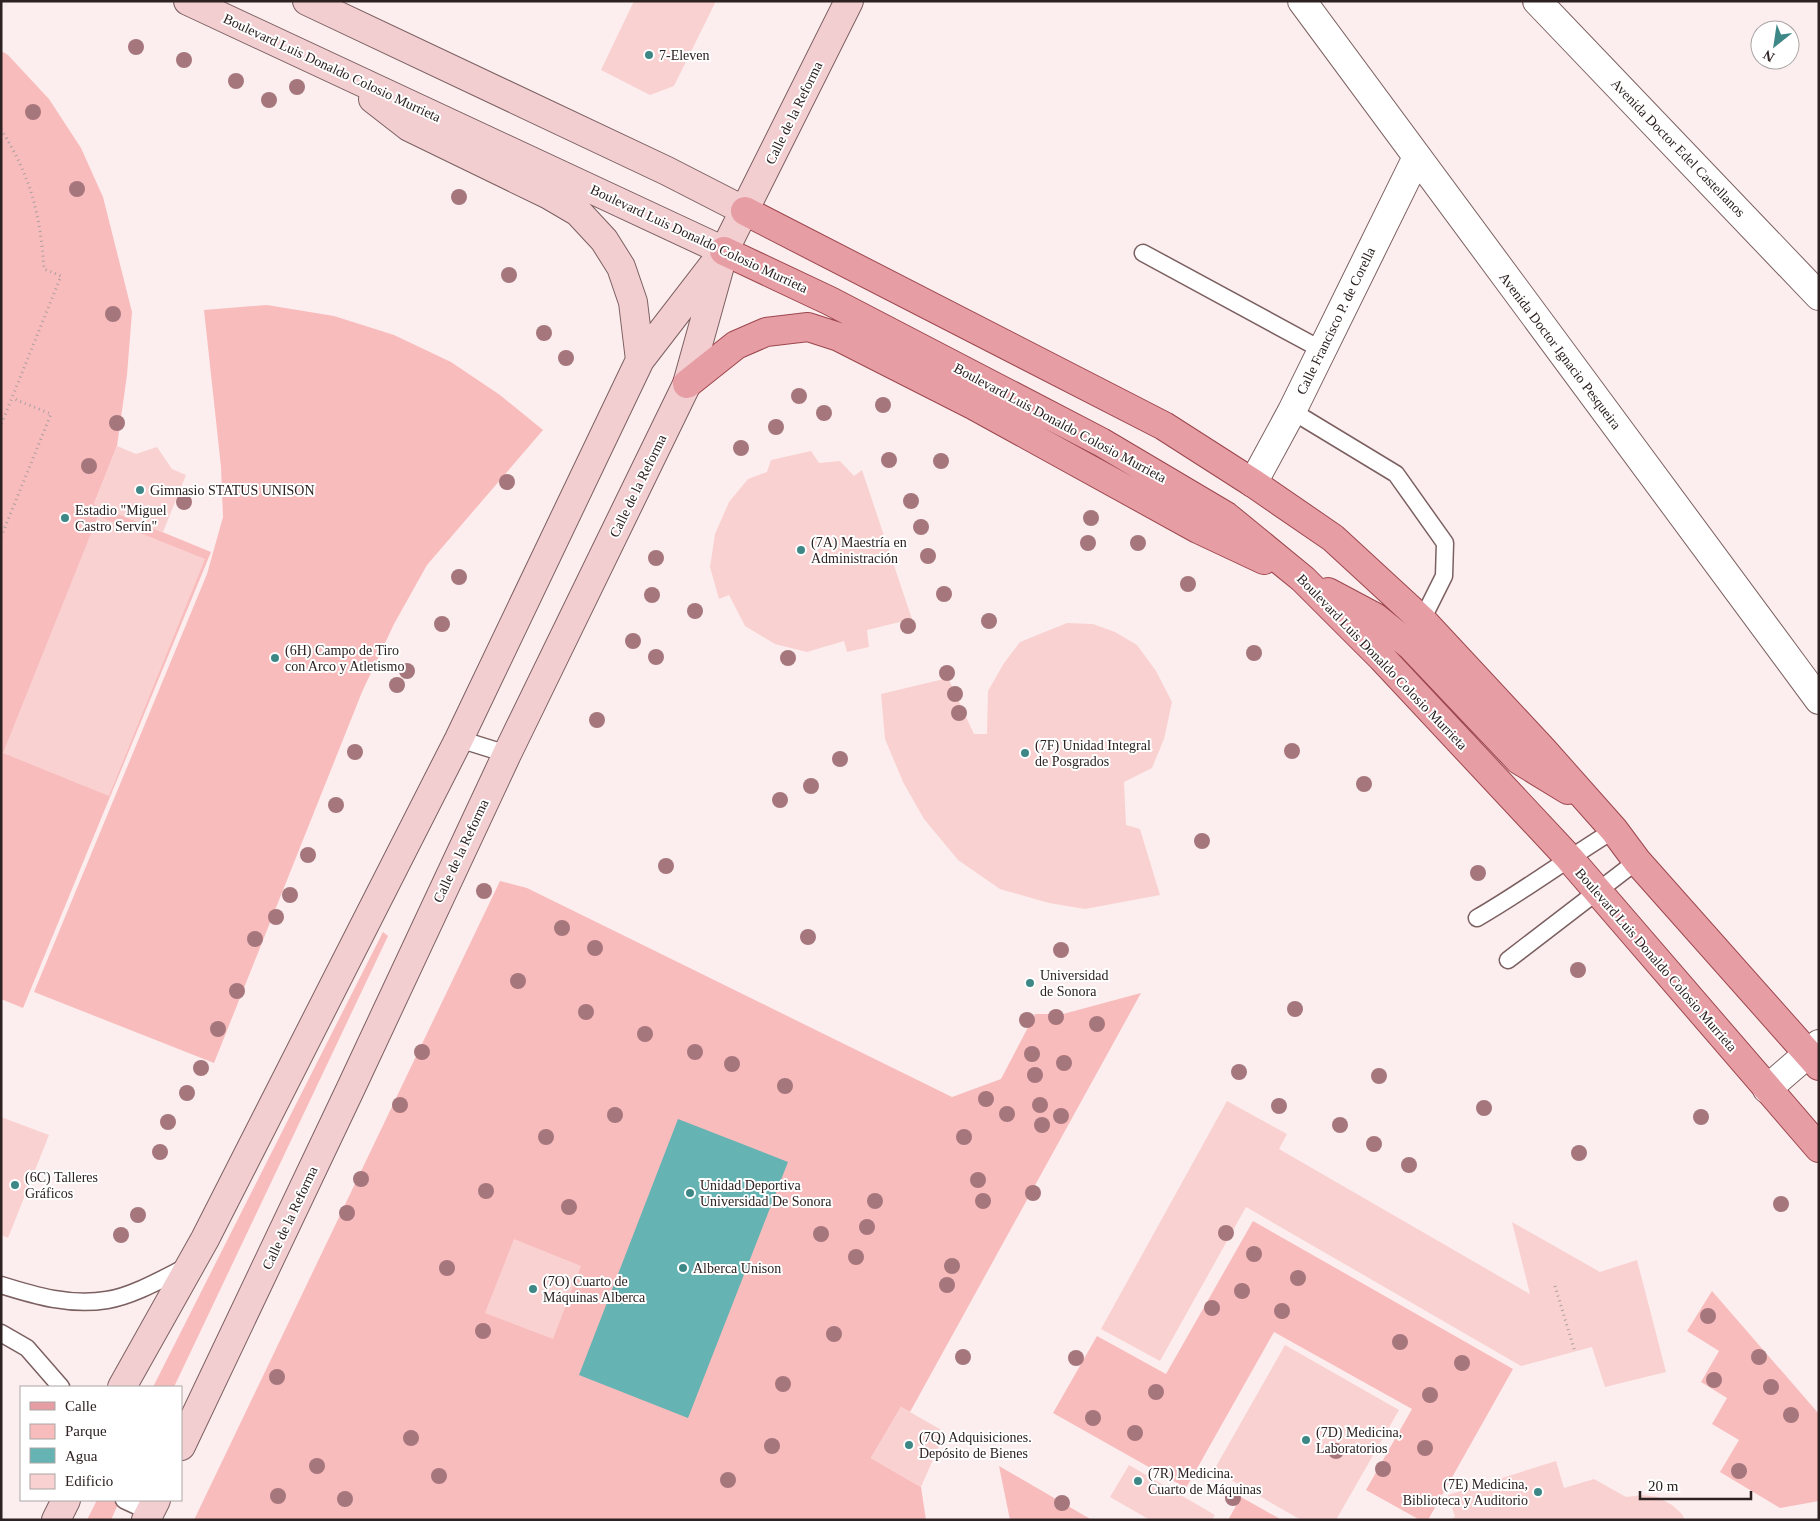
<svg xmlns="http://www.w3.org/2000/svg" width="1820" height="1521" viewBox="0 0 1820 1521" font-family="'Times New Roman',serif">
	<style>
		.green { fill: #f9bcbd }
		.water { fill: #65b3b3 }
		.building { fill: #fad1d1 }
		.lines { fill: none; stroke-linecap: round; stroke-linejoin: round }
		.service-casing { stroke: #7c6061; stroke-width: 19 }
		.minor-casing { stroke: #7c6061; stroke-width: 30 }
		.secondary-casing { stroke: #7c6061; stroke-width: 30 }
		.primary-casing { stroke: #9c474e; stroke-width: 30 }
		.path { stroke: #ac9f9f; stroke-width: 3; stroke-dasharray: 1 4; stroke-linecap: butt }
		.service { stroke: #fff; stroke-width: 16 }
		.minor { stroke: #fff; stroke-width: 28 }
		.secondary { stroke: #f3ced1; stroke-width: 28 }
		.primary { stroke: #e79da4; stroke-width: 28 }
		.tree { fill: #a6767d }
		.poi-dot { fill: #3e8787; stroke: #fff; stroke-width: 2 }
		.labels { text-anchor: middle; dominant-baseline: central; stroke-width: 4; stroke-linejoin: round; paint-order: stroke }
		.poi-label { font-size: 14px; fill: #2d2121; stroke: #fff; text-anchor: start }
		.street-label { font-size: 14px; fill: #2d2121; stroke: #fff }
	</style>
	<rect width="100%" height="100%" fill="#fceeee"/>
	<path class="green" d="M1,51L8,55L49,99L81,148L103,197L132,312L127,375L117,446L94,504L211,552L23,1008L1,999Z
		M267,305L334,316L394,335L451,362L500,395L543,430L427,565L394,624L362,692L214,1063L34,992L207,574L223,517L221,467L204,310Z
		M500,881L527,888L952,1097L1001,1079L1035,1014H1063L1141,993L910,1412L901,1407L871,1458L921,1487L926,1520H194Z
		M383,932L388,936L174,1387H153Z
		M1253,1221L1513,1369L1428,1520H1420L1366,1490L1412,1409L1274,1332L1186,1488L1053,1413L1097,1336L1166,1374Z
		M1712,1291L1819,1414V1501L1780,1508L1720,1472L1739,1440L1712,1424L1727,1398L1701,1382L1719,1351L1687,1331Z
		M999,1466L1092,1520H1010Z
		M1241,1497L1282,1520H1228Z
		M97,1500H120L111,1520H87Z"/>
	<path class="water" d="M678,1119L788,1162L688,1418L579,1375Z"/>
	<path class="building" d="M634,1H716L674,86L650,95L601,70Z
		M117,446L136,454L157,447L172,469L186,475L163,532L94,504Z
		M811,451L819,463L840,461L854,476L862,470L912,619L867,630L869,647L847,652L844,641L807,652L775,644L745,626L729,595L719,599L710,567L715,534L729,502L748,479L767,472L771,460Z
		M98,516L205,559L109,796L3,753Z
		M1067,623L1093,624L1115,632L1137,645L1156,671L1172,702L1164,739L1152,768L1124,782L1126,825L1140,829L1160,895L1085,909L1049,903L1000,889L958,860L924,819L903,782L885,739L881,694L948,678L974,734H987L988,691L1004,663L1020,642Z
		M1227,1101L1287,1134L1279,1149L1530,1294L1512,1222L1600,1272L1637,1260L1666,1372L1605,1387L1592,1347L1521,1366L1246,1207L1160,1361L1101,1329Z
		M1,1117L49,1135L8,1238L1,1235Z
		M514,1239L581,1266L553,1339L485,1313Z
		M1285,1345L1399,1410L1336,1520H1301L1214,1470Z
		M901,1407L945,1432L921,1487L871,1458Z
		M1556,1461L1564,1488L1594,1479L1626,1497L1643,1495L1658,1497L1672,1505L1682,1514L1685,1520H1449L1455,1517L1448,1495Z
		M1129,1465L1215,1515L1212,1520H1150L1110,1497Z"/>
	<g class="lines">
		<defs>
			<path id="service" d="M1143,253L1322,350
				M1292,411L1396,474L1445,543L1444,576L1422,620
				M459,739L507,754
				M1477,918C1524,891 1568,858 1614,830
				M1508,960L1637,861
				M1,1285C36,1296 70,1306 107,1300C133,1296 164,1278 188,1266
				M1,1333L27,1348L61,1387
				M124,1500L150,1512"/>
			<path id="minor" d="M1302,1L1819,700
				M1537,1L1819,296
				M1253,483L1292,411L1417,157
				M1767,1089L1819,1044"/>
			<path id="secondary" d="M188,1L724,251
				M307,1L667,171L745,211
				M373,99L409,127L549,195L578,212L604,240L621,267L633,302L640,360
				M122,1387L205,1239L459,739L640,360L724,251L849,1
				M181,1446L350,1090L507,754L687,384L721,262
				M56,1520L66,1500
				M146,1520L156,1500"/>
			<path id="primary" d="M745,211L1164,426L1253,483L1333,538L1422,620L1543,750L1614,830L1637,861L1819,1066
				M724,251L830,301L1101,442L1226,516L1303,579L1382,658L1569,858L1819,1148
				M687,384L736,345L766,332L808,327L839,337L973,405L1198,529L1264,560
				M1328,592L1375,617L1412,647L1519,760L1568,790"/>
		</defs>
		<use href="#service" class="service-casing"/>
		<use href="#minor" class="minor-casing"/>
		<use href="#secondary" class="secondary-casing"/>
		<use href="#primary" class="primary-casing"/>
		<path class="path" d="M1,129C31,178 40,212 44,269L61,276L1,425
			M1,537L51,414L12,398
			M1555,1286L1575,1352"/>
		<use href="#service" class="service"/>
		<use href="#minor" class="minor"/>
		<use href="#secondary" class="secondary"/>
		<use href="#primary" class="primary"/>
	</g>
	<g class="tree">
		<circle cx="136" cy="47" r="8"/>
		<circle cx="184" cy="60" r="8"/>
		<circle cx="236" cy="81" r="8"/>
		<circle cx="297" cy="87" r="8"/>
		<circle cx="269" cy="100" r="8"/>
		<circle cx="33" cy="112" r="8"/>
		<circle cx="77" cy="189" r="8"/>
		<circle cx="459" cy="197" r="8"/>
		<circle cx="509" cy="275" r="8"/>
		<circle cx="113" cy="314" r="8"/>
		<circle cx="544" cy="333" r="8"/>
		<circle cx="566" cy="358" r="8"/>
		<circle cx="799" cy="396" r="8"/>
		<circle cx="883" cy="405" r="8"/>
		<circle cx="824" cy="413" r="8"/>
		<circle cx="117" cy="423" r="8"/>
		<circle cx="776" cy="427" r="8"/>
		<circle cx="741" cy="448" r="8"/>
		<circle cx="889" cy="460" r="8"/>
		<circle cx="941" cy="461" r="8"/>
		<circle cx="89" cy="466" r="8"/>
		<circle cx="507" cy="482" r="8"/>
		<circle cx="911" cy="501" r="8"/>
		<circle cx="184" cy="502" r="8"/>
		<circle cx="1091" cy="518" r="8"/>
		<circle cx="921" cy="527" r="8"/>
		<circle cx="1088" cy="543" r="8"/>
		<circle cx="1138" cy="543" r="8"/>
		<circle cx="928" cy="556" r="8"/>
		<circle cx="656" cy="558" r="8"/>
		<circle cx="459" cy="577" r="8"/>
		<circle cx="1188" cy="584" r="8"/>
		<circle cx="944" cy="594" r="8"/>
		<circle cx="652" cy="595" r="8"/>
		<circle cx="695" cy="611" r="8"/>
		<circle cx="989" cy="621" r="8"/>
		<circle cx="442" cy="624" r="8"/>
		<circle cx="908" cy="626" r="8"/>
		<circle cx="633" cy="641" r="8"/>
		<circle cx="1254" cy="653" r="8"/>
		<circle cx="656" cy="657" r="8"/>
		<circle cx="788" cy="658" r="8"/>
		<circle cx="407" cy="671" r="8"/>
		<circle cx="947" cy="673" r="8"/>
		<circle cx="397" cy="685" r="8"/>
		<circle cx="955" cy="694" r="8"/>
		<circle cx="959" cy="713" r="8"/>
		<circle cx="597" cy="720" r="8"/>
		<circle cx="1292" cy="751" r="8"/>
		<circle cx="355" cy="752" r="8"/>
		<circle cx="840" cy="759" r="8"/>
		<circle cx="1364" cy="784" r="8"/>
		<circle cx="811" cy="786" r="8"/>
		<circle cx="780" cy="800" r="8"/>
		<circle cx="336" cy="805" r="8"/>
		<circle cx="1202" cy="841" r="8"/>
		<circle cx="308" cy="855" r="8"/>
		<circle cx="666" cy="866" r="8"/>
		<circle cx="1478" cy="873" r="8"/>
		<circle cx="484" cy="891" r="8"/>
		<circle cx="290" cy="895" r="8"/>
		<circle cx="276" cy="917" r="8"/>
		<circle cx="562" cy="928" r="8"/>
		<circle cx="808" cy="937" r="8"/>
		<circle cx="255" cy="939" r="8"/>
		<circle cx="595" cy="948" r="8"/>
		<circle cx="1061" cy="950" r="8"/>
		<circle cx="1578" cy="970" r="8"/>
		<circle cx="518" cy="981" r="8"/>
		<circle cx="237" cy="991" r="8"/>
		<circle cx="1295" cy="1009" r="8"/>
		<circle cx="586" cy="1012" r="8"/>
		<circle cx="1056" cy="1017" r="8"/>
		<circle cx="1027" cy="1020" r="8"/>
		<circle cx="1097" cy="1024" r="8"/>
		<circle cx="218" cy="1029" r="8"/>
		<circle cx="645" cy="1034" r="8"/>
		<circle cx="422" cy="1052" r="8"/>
		<circle cx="695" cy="1052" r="8"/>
		<circle cx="1032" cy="1054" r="8"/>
		<circle cx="1064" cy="1063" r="8"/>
		<circle cx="732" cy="1064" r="8"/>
		<circle cx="201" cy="1068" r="8"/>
		<circle cx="1239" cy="1072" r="8"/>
		<circle cx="1035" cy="1075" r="8"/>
		<circle cx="1379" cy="1076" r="8"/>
		<circle cx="785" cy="1086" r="8"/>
		<circle cx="187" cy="1093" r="8"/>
		<circle cx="986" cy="1099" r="8"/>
		<circle cx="400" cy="1105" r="8"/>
		<circle cx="1040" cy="1105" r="8"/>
		<circle cx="1279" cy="1106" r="8"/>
		<circle cx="1484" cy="1108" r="8"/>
		<circle cx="1007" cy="1114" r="8"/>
		<circle cx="615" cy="1115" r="8"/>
		<circle cx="1061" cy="1116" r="8"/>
		<circle cx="1701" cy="1117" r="8"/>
		<circle cx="168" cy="1122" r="8"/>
		<circle cx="1042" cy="1125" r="8"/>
		<circle cx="1340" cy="1125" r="8"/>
		<circle cx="546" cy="1137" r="8"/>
		<circle cx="964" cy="1137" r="8"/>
		<circle cx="1374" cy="1144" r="8"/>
		<circle cx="160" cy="1152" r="8"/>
		<circle cx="1579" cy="1153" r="8"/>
		<circle cx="1409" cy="1165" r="8"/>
		<circle cx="361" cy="1179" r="8"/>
		<circle cx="978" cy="1180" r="8"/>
		<circle cx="486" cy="1191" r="8"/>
		<circle cx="1033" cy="1193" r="8"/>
		<circle cx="875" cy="1201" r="8"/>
		<circle cx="983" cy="1201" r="8"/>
		<circle cx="1781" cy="1204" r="8"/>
		<circle cx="569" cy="1207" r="8"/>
		<circle cx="347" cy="1213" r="8"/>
		<circle cx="138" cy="1215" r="8"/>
		<circle cx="867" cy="1227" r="8"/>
		<circle cx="1226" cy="1233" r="8"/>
		<circle cx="821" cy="1234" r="8"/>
		<circle cx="121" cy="1235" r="8"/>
		<circle cx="1254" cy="1254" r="8"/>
		<circle cx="856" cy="1257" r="8"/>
		<circle cx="952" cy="1266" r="8"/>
		<circle cx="447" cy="1268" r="8"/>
		<circle cx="1298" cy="1278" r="8"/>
		<circle cx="947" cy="1285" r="8"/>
		<circle cx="1242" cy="1291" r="8"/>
		<circle cx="1212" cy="1308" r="8"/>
		<circle cx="1282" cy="1311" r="8"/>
		<circle cx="1708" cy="1316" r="8"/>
		<circle cx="483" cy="1331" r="8"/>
		<circle cx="834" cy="1334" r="8"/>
		<circle cx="1400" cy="1342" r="8"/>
		<circle cx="963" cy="1357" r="8"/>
		<circle cx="1759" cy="1357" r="8"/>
		<circle cx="1076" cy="1358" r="8"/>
		<circle cx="1462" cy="1363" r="8"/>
		<circle cx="277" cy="1377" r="8"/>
		<circle cx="1714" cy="1380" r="8"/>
		<circle cx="783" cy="1384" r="8"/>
		<circle cx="1771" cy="1387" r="8"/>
		<circle cx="1156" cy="1392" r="8"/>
		<circle cx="1430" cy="1395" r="8"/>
		<circle cx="1791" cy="1415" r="8"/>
		<circle cx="1093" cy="1418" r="8"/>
		<circle cx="1135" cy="1433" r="8"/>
		<circle cx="411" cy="1438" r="8"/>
		<circle cx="772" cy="1446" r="8"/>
		<circle cx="1425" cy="1448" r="8"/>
		<circle cx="1336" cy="1451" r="8"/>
		<circle cx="317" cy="1466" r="8"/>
		<circle cx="1383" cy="1469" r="8"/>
		<circle cx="1739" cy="1471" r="8"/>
		<circle cx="439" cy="1476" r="8"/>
		<circle cx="728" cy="1480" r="8"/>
		<circle cx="278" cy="1496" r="8"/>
		<circle cx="1233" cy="1498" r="8"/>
		<circle cx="345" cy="1499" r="8"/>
		<circle cx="1062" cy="1503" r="8"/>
	</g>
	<g class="poi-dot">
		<circle cx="649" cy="55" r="5"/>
		<circle cx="140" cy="490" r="5"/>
		<circle cx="65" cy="518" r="5"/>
		<circle cx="801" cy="550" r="5"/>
		<circle cx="275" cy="658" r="5"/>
		<circle cx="1025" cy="753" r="5"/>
		<circle cx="1030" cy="983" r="5"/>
		<circle cx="15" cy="1185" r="5"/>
		<circle cx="690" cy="1193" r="5"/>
		<circle cx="683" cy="1268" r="5"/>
		<circle cx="533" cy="1289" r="5"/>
		<circle cx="1306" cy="1440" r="5"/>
		<circle cx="909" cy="1445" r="5"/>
		<circle cx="1138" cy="1481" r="5"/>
		<circle cx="1538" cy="1492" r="5"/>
	</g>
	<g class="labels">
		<g class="poi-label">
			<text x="659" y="55">7-Eleven</text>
			<text x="150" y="490">Gimnasio STATUS UNISON</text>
			<text x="75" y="510">Estadio "Miguel<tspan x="75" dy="16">Castro Servín"</tspan></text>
			<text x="811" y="542">(7A) Maestría en<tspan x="811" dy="16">Administración</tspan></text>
			<text x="285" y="650">(6H) Campo de Tiro<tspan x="285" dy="16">con Arco y Atletismo</tspan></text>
			<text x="1035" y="745">(7F) Unidad Integral<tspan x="1035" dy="16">de Posgrados</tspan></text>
			<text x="1040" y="975">Universidad<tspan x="1040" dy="16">de Sonora</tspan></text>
			<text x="25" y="1177">(6C) Talleres<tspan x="25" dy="16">Gráficos</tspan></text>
			<text x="700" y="1185">Unidad Deportiva<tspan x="700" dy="16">Universidad De Sonora</tspan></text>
			<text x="693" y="1268">Alberca Unison</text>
			<text x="543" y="1281">(7O) Cuarto de<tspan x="543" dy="16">Máquinas Alberca</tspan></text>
			<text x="1316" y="1432">(7D) Medicina,<tspan x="1316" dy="16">Laboratorios</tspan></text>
			<text x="919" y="1437">(7Q) Adquisiciones.<tspan x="919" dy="16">Depósito de Bienes</tspan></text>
			<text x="1148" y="1473">(7R) Medicina.<tspan x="1148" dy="16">Cuarto de Máquinas</tspan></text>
			<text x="1528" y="1484" text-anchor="end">(7E) Medicina,<tspan x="1528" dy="16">Biblioteca y Auditorio</tspan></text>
		</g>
		<g class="street-label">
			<text transform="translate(332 68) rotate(25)">Boulevard Luis Donaldo Colosio Murrieta</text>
			<text transform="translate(794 113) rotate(-64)">Calle de la Reforma</text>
			<text transform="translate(1678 148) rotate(46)">Avenida Doctor Edel Castellanos</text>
			<text transform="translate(699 239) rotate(25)">Boulevard Luis Donaldo Colosio Murrieta</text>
			<text transform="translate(1336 321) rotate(-64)">Calle Francisco P. de Corella</text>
			<text transform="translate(1560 351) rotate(53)">Avenida Doctor Ignacio Pesqueira</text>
			<text transform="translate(1060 423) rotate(28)">Boulevard Luis Donaldo Colosio Murrieta</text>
			<text transform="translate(638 486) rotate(-64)">Calle de la Reforma</text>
			<text transform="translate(1382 662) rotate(46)">Boulevard Luis Donaldo Colosio Murrieta</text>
			<text transform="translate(461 851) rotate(-65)">Calle de la Reforma</text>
			<text transform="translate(1656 960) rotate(49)">Boulevard Luis Donaldo Colosio Murrieta</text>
			<text transform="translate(290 1218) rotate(-65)">Calle de la Reforma</text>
		</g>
	</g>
	<rect width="1820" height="1521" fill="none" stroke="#2d2121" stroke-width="5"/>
	<rect x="20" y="1386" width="162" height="115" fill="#ffffff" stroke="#aba6a6"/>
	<rect x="30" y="1402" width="25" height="8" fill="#e79da4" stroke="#aba6a6"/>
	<text x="65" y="1411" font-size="15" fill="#2d2121">Calle</text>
	<rect x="30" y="1424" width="25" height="15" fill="#f9bcbd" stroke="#aba6a6"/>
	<text x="65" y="1436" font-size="15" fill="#2d2121">Parque</text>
	<rect x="30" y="1448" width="25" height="15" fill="#65b3b3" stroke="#aba6a6"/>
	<text x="65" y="1461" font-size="15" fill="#2d2121">Agua</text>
	<rect x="30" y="1474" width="25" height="15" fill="#fad1d1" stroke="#aba6a6"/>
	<text x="65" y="1486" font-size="15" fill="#2d2121">Edificio</text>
	<g transform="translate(1775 45) rotate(210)"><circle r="24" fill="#ffffff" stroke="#aba6a6"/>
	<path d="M0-4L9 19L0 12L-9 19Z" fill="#3e8787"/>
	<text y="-8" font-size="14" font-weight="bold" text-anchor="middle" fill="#2d2121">N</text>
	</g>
	<path d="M1640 1491v8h111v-8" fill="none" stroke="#2d2121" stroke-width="2.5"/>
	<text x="1648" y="1491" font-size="15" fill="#2d2121" stroke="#ffffff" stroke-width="4" paint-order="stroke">20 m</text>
</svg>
